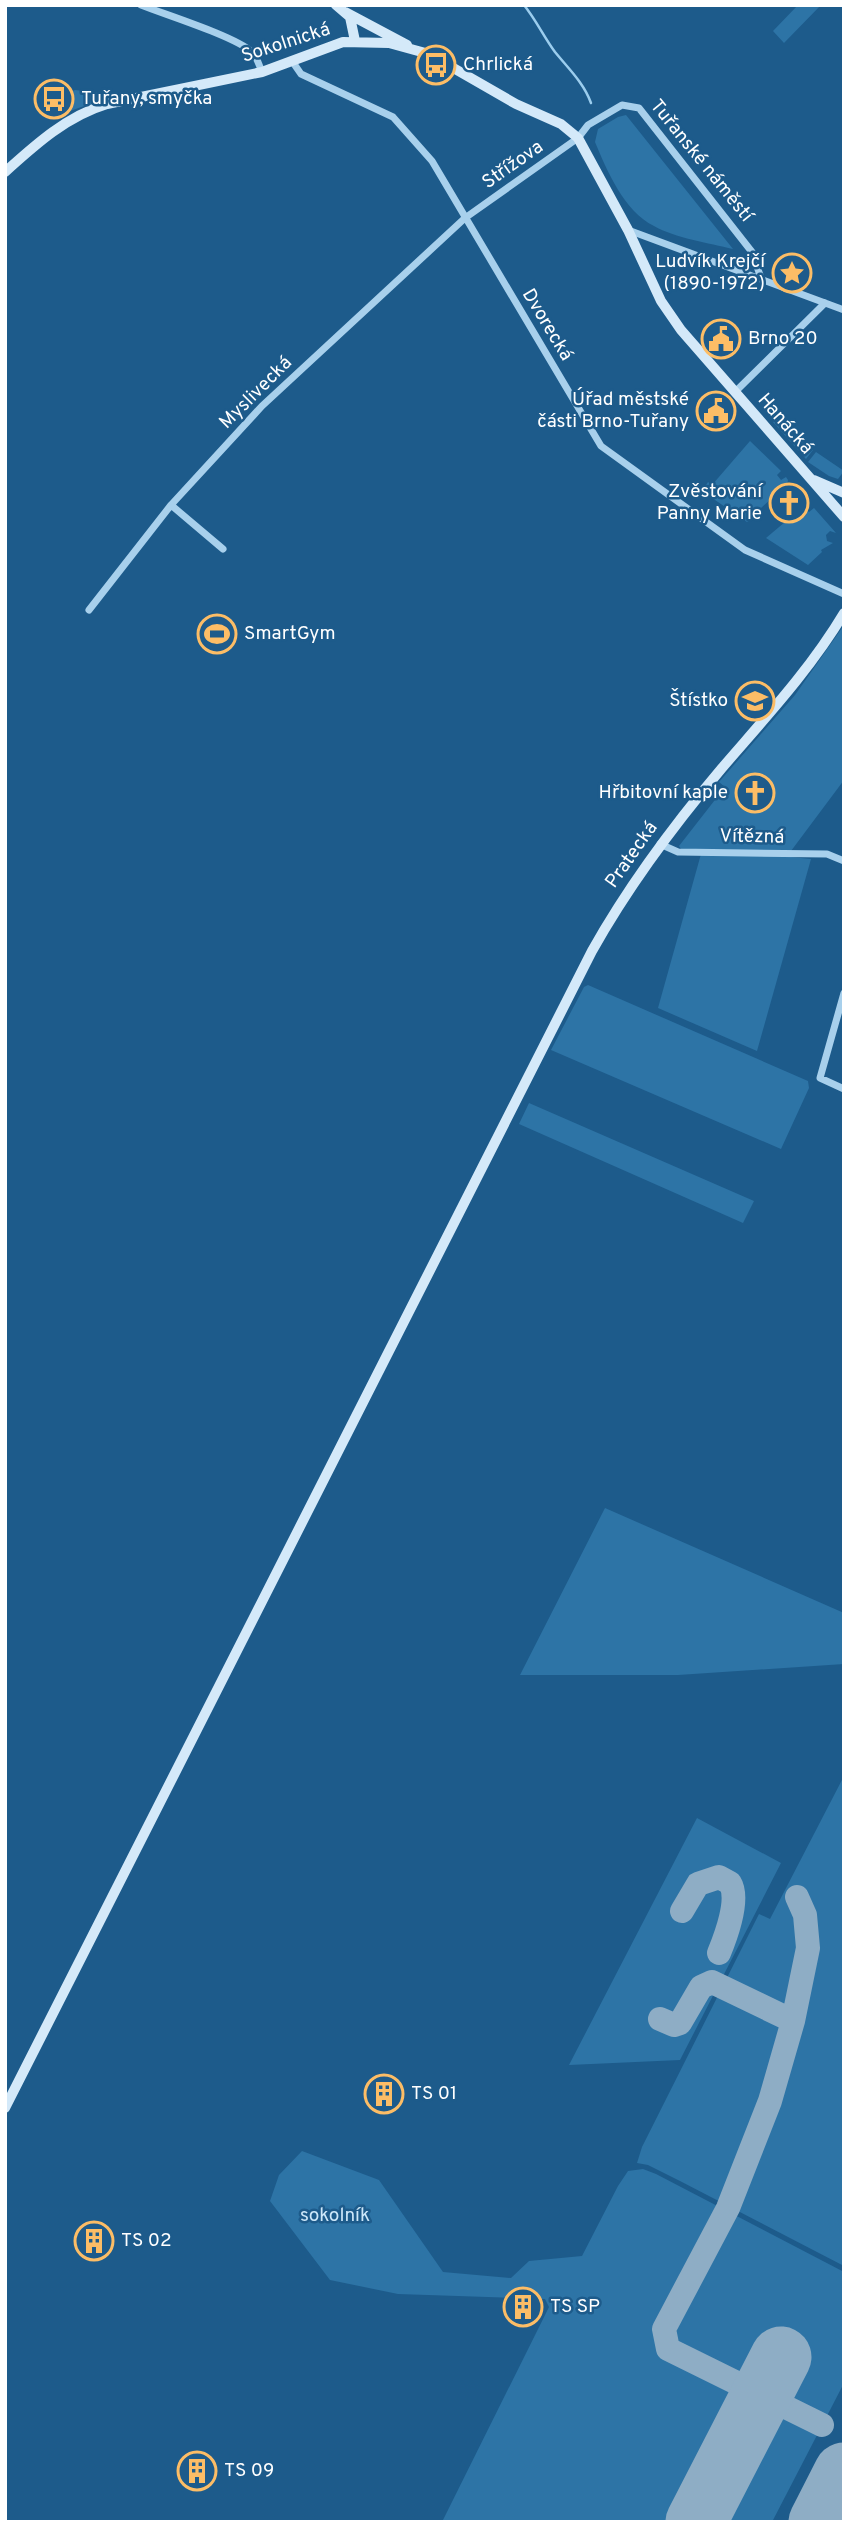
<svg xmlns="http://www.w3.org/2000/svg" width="849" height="2527" viewBox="0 0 849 2527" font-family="Overpass,sans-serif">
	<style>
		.green { fill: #2d74a6 }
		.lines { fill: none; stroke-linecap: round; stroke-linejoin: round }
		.stream { stroke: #9bcdee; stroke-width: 2.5 }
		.taxiway { stroke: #8eadc5; stroke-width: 24 }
		.runway { stroke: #8eadc5; stroke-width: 61 }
		.street { stroke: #a8d0ec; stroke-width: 7 }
		.secondary { stroke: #d4e9f9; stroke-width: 10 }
		.labels { text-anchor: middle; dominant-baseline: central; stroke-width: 5; stroke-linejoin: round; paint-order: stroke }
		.street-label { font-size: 19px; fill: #fff; stroke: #1d5b8b }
		.poi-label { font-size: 19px; fill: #fff; stroke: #1d5b8b; text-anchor: start }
		.park-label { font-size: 19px; fill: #cde7f9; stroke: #1d5b8b }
	</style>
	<rect width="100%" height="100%" fill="#1d5b8b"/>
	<path class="green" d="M798,5H821L784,43L773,31Z
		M75,90L110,94L113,96L70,111L66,99L67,94Z
		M626,115L733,249C709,243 675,238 654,226C624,211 607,171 595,142L598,129L618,117Z
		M774,421L813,450L806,459L773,422Z
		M750,441L781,471L777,475L781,480L786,477L788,480L787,485L761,508L756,517L747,522L702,491L708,482L712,485Z
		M816,452L844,471L838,479L829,476L808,462Z
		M797,503L809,512L814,508L836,533L830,531L826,535L827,541L833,543L821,550L822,552L808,565L766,538L785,522L781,517Z
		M844,625V780L791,851L681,849L679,846L725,787L719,782L795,695Z
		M701,854L781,856L811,859L757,1051L658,1008Z
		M588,985L808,1081L809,1088L781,1149L551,1050L584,987Z
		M529,1103L754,1201L743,1223L519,1124Z
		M605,1508L844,1613V1664L678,1675H520Z
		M844,1776V2266L680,2181L648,2165L637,2163L642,2147L759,1914L770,1919Z
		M697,1818L781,1863L680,2060L569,2065Z
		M302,2151L379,2180L443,2272L511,2278L529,2261L582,2256L618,2186L628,2171L643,2169L656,2174L844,2272V2383L772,2522H442L549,2307L545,2299L398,2294L330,2280L270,2201L279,2175Z"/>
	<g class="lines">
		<path class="stream" d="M524,5C536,20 544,37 555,52C568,68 584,83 591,103"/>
		<path class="taxiway" d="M797,1897L805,1915L808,1948L793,2021L770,2101L728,2208L664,2329L668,2349L822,2425
			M682,1911L698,1884L719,1877L730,1883C740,1899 726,1936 719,1953
			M660,2019L674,2025L680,2023L701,1987L712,1982L793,2021"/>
		<path class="runway" d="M696,2522L781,2357
			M819,2522L844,2473"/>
		<path class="street" d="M141,5C166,15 234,36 252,52C257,57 259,65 262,72
			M292,61L301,74L393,117L432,161L601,446L745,550L844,594
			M628,230L844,310
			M735,392L825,303
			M171,505L223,549
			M89,610L171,505L262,406L465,218L578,138L588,125L622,105L639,108L752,252L761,278
			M660,844L678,852L827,854L844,861
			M844,993L820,1078L844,1089"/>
		<path class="secondary" d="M336,5L350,17L355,41
			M345,12L407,45
			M5,172C36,144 67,116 107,104L262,72L343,42L389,43L429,54L516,104L561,124L578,138L628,230L661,301L681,330L844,517
			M814,480L844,493
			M5,2108L592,951C629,885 673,826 722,768C765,718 810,670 844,613"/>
	</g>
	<defs>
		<symbol id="bus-ring" viewBox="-11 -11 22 22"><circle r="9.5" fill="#1d5b8b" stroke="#fcbd66" stroke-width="1.5"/><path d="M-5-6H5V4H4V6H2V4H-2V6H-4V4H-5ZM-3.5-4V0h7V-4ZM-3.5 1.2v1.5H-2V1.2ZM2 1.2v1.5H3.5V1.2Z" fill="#fcbd66"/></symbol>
		<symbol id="sight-ring" viewBox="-11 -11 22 22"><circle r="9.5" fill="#1d5b8b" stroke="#fcbd66" stroke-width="1.5"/><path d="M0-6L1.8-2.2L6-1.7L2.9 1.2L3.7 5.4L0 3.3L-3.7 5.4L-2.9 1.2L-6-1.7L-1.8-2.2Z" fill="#fcbd66"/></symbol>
		<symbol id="civic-ring" viewBox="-11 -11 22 22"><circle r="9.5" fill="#1d5b8b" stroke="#fcbd66" stroke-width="1.5"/><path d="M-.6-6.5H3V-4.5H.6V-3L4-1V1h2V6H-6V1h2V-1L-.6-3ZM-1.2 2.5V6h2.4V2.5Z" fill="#fcbd66"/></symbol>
		<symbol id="church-ring" viewBox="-11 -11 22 22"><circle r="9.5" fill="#1d5b8b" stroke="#fcbd66" stroke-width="1.5"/><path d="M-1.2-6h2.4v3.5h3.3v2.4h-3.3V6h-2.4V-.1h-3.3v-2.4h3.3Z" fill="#fcbd66"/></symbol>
		<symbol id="stadium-ring" viewBox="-11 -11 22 22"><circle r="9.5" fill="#1d5b8b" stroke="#fcbd66" stroke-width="1.5"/><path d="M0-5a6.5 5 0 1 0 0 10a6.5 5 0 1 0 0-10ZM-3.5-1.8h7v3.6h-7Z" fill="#fcbd66"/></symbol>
		<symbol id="school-ring" viewBox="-11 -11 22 22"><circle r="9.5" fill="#1d5b8b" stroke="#fcbd66" stroke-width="1.5"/><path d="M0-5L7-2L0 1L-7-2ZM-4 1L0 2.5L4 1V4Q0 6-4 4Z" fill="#fcbd66"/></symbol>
		<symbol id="building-ring" viewBox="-11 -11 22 22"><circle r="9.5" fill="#1d5b8b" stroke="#fcbd66" stroke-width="1.5"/><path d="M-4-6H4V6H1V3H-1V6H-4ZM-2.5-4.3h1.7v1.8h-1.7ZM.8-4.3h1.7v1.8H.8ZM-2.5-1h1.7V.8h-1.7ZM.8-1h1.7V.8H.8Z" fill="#fcbd66"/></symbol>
	</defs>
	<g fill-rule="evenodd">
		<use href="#bus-ring" x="414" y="43" width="44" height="44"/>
		<use href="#bus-ring" x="32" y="77" width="44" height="44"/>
		<use href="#sight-ring" x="770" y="251" width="44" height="44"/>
		<use href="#civic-ring" x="699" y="317" width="44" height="44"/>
		<use href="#civic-ring" x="694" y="389" width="44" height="44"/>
		<use href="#church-ring" x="767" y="481" width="44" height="44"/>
		<use href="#stadium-ring" x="195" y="612" width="44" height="44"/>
		<use href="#school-ring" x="733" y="679" width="44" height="44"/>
		<use href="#church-ring" x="733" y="771" width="44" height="44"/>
		<use href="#building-ring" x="362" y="2072" width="44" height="44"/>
		<use href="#building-ring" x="72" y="2219" width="44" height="44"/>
		<use href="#building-ring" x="501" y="2285" width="44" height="44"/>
		<use href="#building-ring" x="175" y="2449" width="44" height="44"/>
	</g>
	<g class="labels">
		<g class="street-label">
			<text transform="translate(286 43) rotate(-18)">Sokolnická</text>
			<text transform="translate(701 161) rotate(51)">Tuřanské náměstí</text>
			<text transform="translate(513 165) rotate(-35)">Střížova</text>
			<text transform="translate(547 325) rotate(59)">Dvorecká</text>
			<text transform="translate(256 393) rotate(-45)">Myslivecká</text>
			<text transform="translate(785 424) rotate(49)">Hanácká</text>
			<text transform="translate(752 837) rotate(1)">Vítězná</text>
			<text transform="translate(632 855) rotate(-55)">Pratecká</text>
		</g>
		<g class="poi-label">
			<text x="463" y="65">Chrlická</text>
			<text x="81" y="99">Tuřany, smyčka</text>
			<text x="765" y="262" text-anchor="end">Ludvík Krejčí<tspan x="765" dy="22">(1890-1972)</tspan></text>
			<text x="748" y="339">Brno 20</text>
			<text x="689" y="400" text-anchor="end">Úřad městské<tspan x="689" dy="22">části Brno-Tuřany</tspan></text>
			<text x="762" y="492" text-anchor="end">Zvěstování<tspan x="762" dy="22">Panny Marie</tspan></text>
			<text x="244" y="634">SmartGym</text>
			<text x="728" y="701" text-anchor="end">Štístko</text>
			<text x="728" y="793" text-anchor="end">Hřbitovní kaple</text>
			<text x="411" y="2094">TS 01</text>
			<text x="121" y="2241">TS 02</text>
			<text x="550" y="2307">TS SP</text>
			<text x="224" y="2471">TS 09</text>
		</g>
		<g class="park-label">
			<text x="335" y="2216">sokolník</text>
		</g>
	</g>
	<rect width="849" height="2527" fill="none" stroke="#ffffff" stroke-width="14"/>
</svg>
